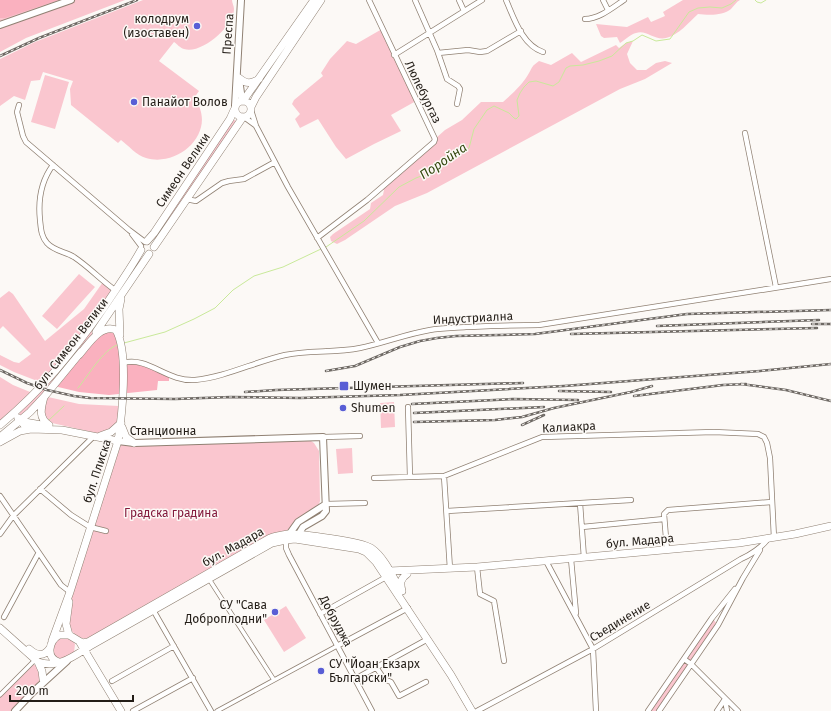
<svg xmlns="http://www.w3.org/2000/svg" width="831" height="711" viewBox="0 0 831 711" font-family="'Fira Sans',sans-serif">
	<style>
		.green { fill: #fac6cf }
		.forest { fill: #fab1bf }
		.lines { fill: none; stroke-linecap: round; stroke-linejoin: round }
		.stream { stroke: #c9e99a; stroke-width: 1 }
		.pedestrian-casing { stroke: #908173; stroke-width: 5 }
		.minor-casing { stroke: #908173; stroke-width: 6 }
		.tertiary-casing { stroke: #908173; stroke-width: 8 }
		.secondary-casing { stroke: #908173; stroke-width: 8 }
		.pedestrian { stroke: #fff; stroke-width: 3.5 }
		.minor { stroke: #fff; stroke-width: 4.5 }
		.tertiary { stroke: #fff; stroke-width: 6 }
		.secondary { stroke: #fff; stroke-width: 7 }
		.rail-casing { stroke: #6e6964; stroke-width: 2.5 }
		.rail { stroke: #fcf9f6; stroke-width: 1; stroke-dasharray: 3; stroke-linecap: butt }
		.poi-dot { fill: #595ed5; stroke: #fcf9f6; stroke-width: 1.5 }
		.labels { text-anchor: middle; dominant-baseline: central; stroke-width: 3; stroke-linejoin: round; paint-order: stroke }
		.poi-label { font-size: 12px; fill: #231d17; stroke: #fcf9f6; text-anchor: start }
		.street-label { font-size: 12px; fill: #231d17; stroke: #fcf9f6 }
		.park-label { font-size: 12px; fill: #831b3d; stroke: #fcf9f6 }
		.water-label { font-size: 13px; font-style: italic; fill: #33460d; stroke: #fcf9f6 }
	</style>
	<rect width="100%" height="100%" fill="#fcf9f6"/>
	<path class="green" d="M0,0H125L26,38L0,52Z
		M143,0H232C232,3 234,6 234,9C234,26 201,55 184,49C180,48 177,44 174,42L159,61L199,91L194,98C219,130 180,168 146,158C137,156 128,145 121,140L118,143L71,105L70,89L73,81L43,72L40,80L31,81L25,100L14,96L0,106V59L35,42Z
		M683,0H740C736,2 734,6 731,9C723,16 708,15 698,14C689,22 679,35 666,38C655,41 646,29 636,33C631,34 625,40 620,43L617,37L604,38L601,36L596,24L627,27L648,17L651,22L665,16L663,12Z
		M382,29L416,101L391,115L401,131L374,144L346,159L336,147L318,119L300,128L295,119L300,114L292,104L294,100L323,76L321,73L330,59L347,41L356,44Z
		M633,41L627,54L630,63L637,70H646L656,63L665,61L672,63L645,79L620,89L427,193L395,206L345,240L337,244L331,241L330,237L333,234L370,209L371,203L383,195L384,190L380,188L445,130L462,120L481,102H503C511,95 524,83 529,73C533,66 531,67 539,61L551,65L572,53L581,62L616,45L619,48L626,43Z
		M45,75L69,82L55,129L31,122Z
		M233,119L236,121L156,239L153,237Z
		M140,258L143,260L98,326L68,366L20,418L19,410L0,425V377L13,385L35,394L45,384L14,372L0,365V355L14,362L19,363L31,354L3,326L0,329V298L9,291L13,294L45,341L84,309L103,282L115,290Z
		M79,274L95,287L57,329L42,316Z
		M48,397L79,404L119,406V421L114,427L105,432L96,433L52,423L45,419L43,411Z
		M394,402L395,427L381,428L380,403Z
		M311,441L314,443L319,451L320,501L318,507L293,523L288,531L89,638C79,640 73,634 68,625L73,589L121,444L129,445Z
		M352,448L353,473L338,474L336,449Z
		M286,606L306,638L284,652L264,620Z
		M712,618L718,625L659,711H648Z
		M63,636L72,640L75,644L74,653L62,659L54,658C52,645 51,643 63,636Z
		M33,665H36L41,679L13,711H0V697Z"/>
	<path class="forest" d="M0,0H59L5,18H0Z
		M116,330L123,363L133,361L169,376V381H158L157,390L109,395L79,392L54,386L100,332Z"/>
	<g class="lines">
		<path class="stream" d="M755,0L757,2L761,3L766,0
			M326,247L364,221L399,187L416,178L434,171L442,166L447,158L454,153L463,152L469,148L474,129L487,110L494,106L509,113L514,118L516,119L519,116L517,100L520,93L524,87L529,82L536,81L553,86L559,82L566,68L570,66L583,65L599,61L612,56L626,43L633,41L642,35L656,41L670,39L689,12L698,8L710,7L722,8L731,4L736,0
			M124,343L165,332L194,319L215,308L233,290L254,276L283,267L321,249
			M78,388C88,376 103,350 117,345
			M49,420L64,406"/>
		<defs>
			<path id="pedestrian" d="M209,579L274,680
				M0,695L35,660
				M217,711L337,646"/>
			<path id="minor" d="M415,0L437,50L447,79L458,86L460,89L457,104
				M459,0L464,11
				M506,0C514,18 522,45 543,52
				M603,0L608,10
				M585,19C599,19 612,8 624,0
				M438,53L468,50L480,52L487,51L521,31
				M394,55L482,0
				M19,105L17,112L23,136L26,142L129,230L145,242
				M251,110L256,126L288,187L378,343
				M244,117L255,125
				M745,133L776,287
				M53,165C41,181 38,201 40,220C41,229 41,236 47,243C54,251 66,252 74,257C89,267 101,280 115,290
				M186,199L196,201L222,183L229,181L244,179L275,162
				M132,234L141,246
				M317,238L367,200L434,142L435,139L369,0
				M123,363C148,356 167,382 195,380C226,377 254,362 285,355C309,350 335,353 360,348C384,343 406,334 430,330C442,328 454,328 466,327C491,326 515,325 539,325L831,279
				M408,407L410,477
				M323,437L360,436
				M444,476L450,569
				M374,478L444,476L542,437L714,432L758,434L764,437L767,443L770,458L774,538
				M40,489L71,515L90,527L106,531
				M0,496L61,585L70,592
				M580,503L584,558
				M326,504L365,503
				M447,511L631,500
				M582,527L664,519
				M0,534L13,516L94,436
				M286,540V548L289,555L372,711
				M667,550L664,514L668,510L772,502
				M571,559L576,613
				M546,561L593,649L596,711
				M477,567L480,594L494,601L504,661
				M152,608L211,711
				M320,614L388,576
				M4,617L38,554
				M337,646L408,608
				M684,659L691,664L738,711
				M376,667L384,679L391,682L399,696L426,682
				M355,679L428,639
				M112,681L174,646
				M725,699L727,711
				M133,711L193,678
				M477,711L593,649L741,559C752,554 760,549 768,539
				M648,711L712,618L735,589
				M659,711L718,625L743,578L760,550
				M717,711L725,699"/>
			<path id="tertiary" d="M0,25L71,0
				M239,79L242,100
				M235,106L241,0
				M118,441L134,443L323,437L326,511L322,516L303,527L297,537
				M288,536L298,522L326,504
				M15,711L32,693L67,661"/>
			<path id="secondary" d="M239,78C246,84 251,84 259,79
				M235 109a8 8 0 1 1 16 0a8 8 0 1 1-16 0Z
				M243,101L314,0
				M251,107L256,97L321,0
				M147,241L154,233L230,119L234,110
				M154,247L243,117
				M96,332L149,254
				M120,335L119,309L121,299
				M44,397C41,408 38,418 49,425
				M18,418L25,426L31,429L62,430L118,441
				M19,421L47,426
				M0,425C42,390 72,353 103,309C116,289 130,270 141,250
				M122,427L126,437L134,443
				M100,436L111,432L121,423
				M0,437L30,412L44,397L81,352
				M0,442L20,431L31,429
				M389,571L477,567L739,543L795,534L831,526
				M402,591C400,583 400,579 407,574
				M69,602L66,624L69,635
				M0,628L38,662C58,669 74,656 90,646L272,543L286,540L295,539L359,549L366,552L376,562L451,675L472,711
				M52,641L70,592L118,441C122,415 129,353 116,330C101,323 88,345 79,355
				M79,641L82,643L88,642L270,538C276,536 282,535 288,534C302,534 360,541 371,548C384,557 392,575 399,588
				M29,649C37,656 44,657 50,648
				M38,662L42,671L43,679
				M59,662C45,658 49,641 59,635H69L79,641L121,711"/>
		</defs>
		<use href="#pedestrian" class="pedestrian-casing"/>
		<use href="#minor" class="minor-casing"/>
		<use href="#tertiary" class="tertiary-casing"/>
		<use href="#secondary" class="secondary-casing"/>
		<use href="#pedestrian" class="pedestrian"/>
		<use href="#minor" class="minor"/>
		<use href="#tertiary" class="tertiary"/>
		<use href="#secondary" class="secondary"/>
		<defs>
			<path id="rail" d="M0,56L39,38L137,0
				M812,324H831
				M657,326L819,320
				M571,334L817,328
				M0,370L27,383L47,390L74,396L90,398L175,399L231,397L300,398L400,395L564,386L760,371L831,364
				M326,371L355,366L400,347L420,341L437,338L456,336L535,334L687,314L831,310
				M741,384L786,390L831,401
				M559,391L611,392
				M245,392L276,390L523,383
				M634,396L723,385L746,384
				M412,404L513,399L578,400
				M414,413L544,407
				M414,422L495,420L522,417L554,408L631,392L652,386
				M522,425L544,415"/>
		</defs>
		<use href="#rail" class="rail-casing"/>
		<use href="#rail" class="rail"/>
	</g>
	<g class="poi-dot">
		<circle cx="197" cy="26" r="4"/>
		<circle cx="134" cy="102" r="4"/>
		<rect x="339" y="381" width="10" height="10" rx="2"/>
		<circle cx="343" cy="408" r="4"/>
		<circle cx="275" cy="612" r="4"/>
		<circle cx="321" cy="671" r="4"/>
	</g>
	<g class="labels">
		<g class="poi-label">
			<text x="189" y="19" text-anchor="end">колодрум<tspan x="189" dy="14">(изоставен)</tspan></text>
			<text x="142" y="102">Панайот Волов</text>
			<text x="353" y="386">Шумен</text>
			<text x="351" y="408">Shumen</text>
			<text x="267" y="605" text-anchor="end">СУ "Сава<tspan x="267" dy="14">Доброплодни"</tspan></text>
			<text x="329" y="664">СУ "Йоан Екзарх<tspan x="329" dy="14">Български"</tspan></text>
		</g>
		<g class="street-label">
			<text transform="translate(228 34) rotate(-86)">Преспа</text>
			<text transform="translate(423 92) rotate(64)">Люлебургаз</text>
			<text transform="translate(183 170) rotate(-56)">Симеон Велики</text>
			<text transform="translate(473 318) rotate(-3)">Индустриална</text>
			<text transform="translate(71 344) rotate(-52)">бул. Симеон Велики</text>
			<text transform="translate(569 427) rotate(-3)">Калиакра</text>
			<text x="163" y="431">Станционна</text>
			<text transform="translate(97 471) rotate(-72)">бул. Плиска</text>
			<text transform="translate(640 541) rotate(-5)">бул. Мадара</text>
			<text transform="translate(233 547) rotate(-29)">бул. Мадара</text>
			<text transform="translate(336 621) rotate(62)">Добруджа</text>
			<text transform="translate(620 621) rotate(-31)">Съединение</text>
		</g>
		<g class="park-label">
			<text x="171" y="513">Градска градина</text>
		</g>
		<g class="water-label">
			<text transform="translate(443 161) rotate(-34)">Поройна</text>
		</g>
	</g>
	<path d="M10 695v6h123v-6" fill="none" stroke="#231d17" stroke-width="2"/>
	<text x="16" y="695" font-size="12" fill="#231d17" stroke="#fcf9f6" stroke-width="3" paint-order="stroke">200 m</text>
</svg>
